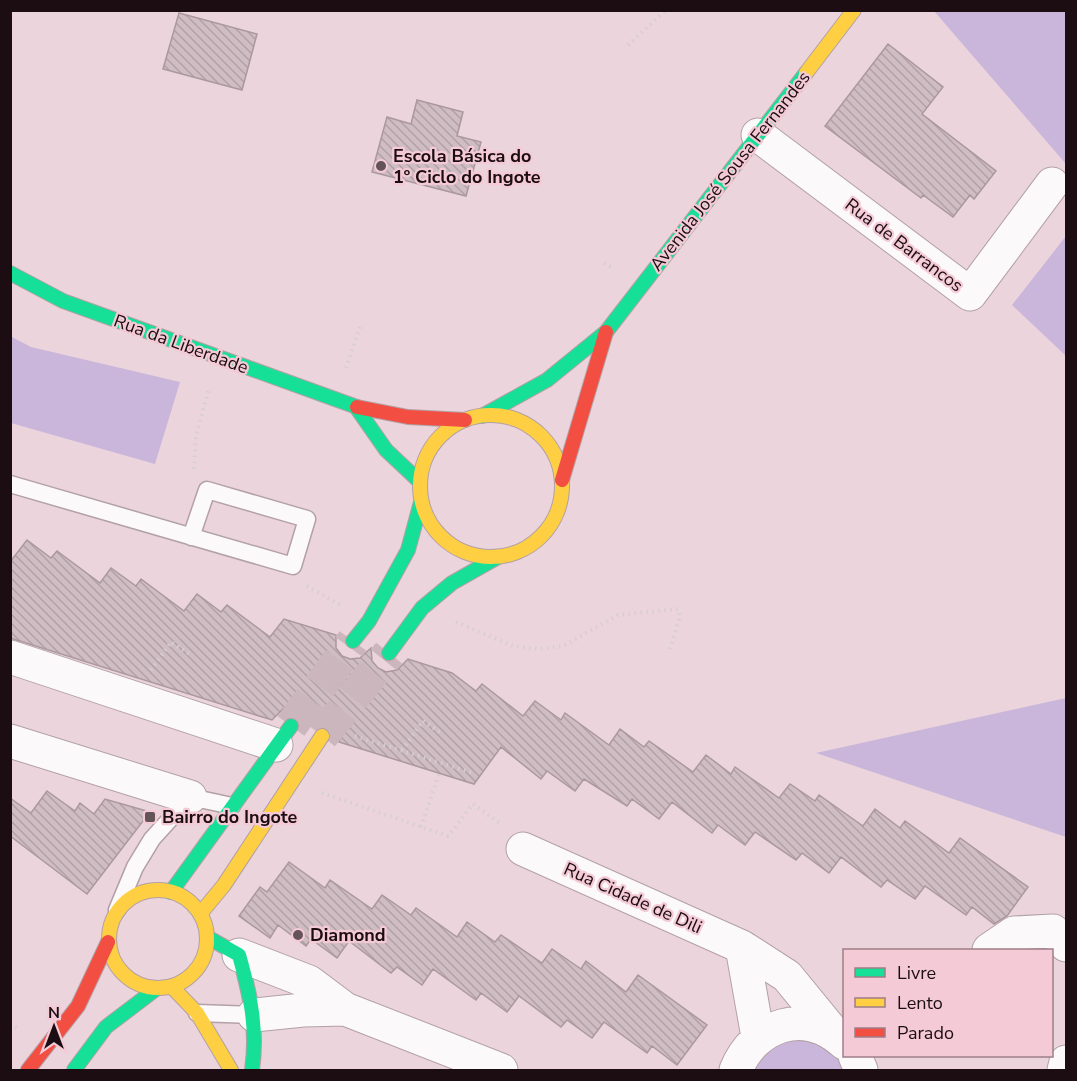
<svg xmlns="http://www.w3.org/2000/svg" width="1077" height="1081" viewBox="0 0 1077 1081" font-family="'Nunito Sans',sans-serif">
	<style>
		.green { fill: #cab6da }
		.building { fill: url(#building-back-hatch); stroke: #aa989e; stroke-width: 1.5 }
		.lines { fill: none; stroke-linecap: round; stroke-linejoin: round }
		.secondary-tunnel { stroke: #ccb6bd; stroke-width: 33; stroke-dasharray: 33 16; stroke-linecap: butt }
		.lane-casing { stroke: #b2a1a6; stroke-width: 19 }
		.street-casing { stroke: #b2a1a6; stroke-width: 35 }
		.fast-casing { stroke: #b2a1a6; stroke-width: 16 }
		.slow-casing { stroke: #b2a1a6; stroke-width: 16 }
		.jam-casing { stroke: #b2a1a6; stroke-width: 16 }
		.path { stroke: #d6cfd1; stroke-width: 4; stroke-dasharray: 1.5 4.5; stroke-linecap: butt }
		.lane { stroke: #fcf9fa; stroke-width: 16 }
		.street { stroke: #fcf9fa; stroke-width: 33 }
		.fast { stroke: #16e098; stroke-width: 14 }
		.slow { stroke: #ffcf43; stroke-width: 14 }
		.jam { stroke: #f24e42; stroke-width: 14 }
		.poi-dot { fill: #645358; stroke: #f5cad7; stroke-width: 2 }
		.labels { text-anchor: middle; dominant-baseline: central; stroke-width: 4.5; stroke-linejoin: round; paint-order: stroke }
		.poi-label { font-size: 18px; font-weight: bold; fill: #1b0d12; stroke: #f5cad7; text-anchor: start }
		.street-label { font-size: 18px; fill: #1b0d12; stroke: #f5cad7 }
	</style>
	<defs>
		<pattern id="building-back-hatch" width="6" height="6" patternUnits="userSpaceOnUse" patternTransform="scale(1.5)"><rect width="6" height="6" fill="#cfbdc3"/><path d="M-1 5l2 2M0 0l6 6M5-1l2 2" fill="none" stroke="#b1a1a6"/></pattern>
	</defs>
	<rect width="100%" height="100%" fill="#ebd4db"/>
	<path class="green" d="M934,11H1066V164Z
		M1066,236V356L1012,305Z
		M10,336L31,347L180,382L155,464L11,423Z
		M1066,698V837L816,753Z
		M792,1035L836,1049L848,1070H751L756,1060Z"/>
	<path class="building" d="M179,13L257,34L242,90L163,69Z
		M888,44L943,87L922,114L996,171L974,199L970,195L953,217L923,195L921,198L825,126Z
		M417,100L463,112L457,136L481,142L466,196L372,172L387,117L411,124Z
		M27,540L51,558L57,551L100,583L111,568L136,586L141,579L184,611L197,594L221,612L227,605L270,637L284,619L336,635V648L342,656L350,659L360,658L371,648L372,661L378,668L386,672L397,670L408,659L452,673L476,691L482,684L523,716L535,701L561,720L565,713L609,745L620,729L644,747L649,741L693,772L706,755L731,774L735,767L779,798L790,784L815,801L819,795L863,826L875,809L900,828L905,821L949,853L960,838L1028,887L1007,916L994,924L972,907L966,915L925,886L915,899L887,880L881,887L841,857L829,873L802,853L796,860L755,832L745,845L718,825L712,833L672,802L659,819L632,799L627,806L584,779L575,791L547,771L541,779L501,747L474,784L339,742L341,736L339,728L333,721L322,717L314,719L309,723L308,718L302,711L293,707L283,709L272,720L10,638V562Z
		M47,791L75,811L80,803L94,814L105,799L150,812L87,894L10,836V798L31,813Z
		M289,862L325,888L330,880L372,909L382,895L411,915L416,908L457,937L467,922L495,942L501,935L542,963L552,949L581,969L586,961L626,992L638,975L707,1025L677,1065L652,1046L647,1053L604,1022L592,1038L567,1020L561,1027L519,996L507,1012L481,993L476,1000L433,969L422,985L397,967L391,973L349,941L337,958L311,939L306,946L278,925L270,938L239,916L260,887L267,892Z"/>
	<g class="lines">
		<path class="secondary-tunnel" d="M291,726L353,641
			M322,736L389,653"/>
		<defs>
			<path id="lane" d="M10,484L293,566L307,519L207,490L191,537
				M117,910L135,867L152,839L190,797L232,806
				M197,1013L254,1015"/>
			<path id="street" d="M758,135L970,294L1052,184
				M10,657L276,745
				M10,741L190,797
				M523,849L742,947L758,1037
				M742,947L787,976L832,1031
				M989,950L1014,933L1053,931L1066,945
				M239,955L309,982L345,1009L501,1070
				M254,1015L303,1010L345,1009
				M855,1056L861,1070
				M736,1070C755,1024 805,1007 844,1043
				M1064,1070L1066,1062"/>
			<path id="fast" d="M10,273L63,301L357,407
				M356,407L386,450L419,481
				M482,416L547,380L606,332L806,73
				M353,641L369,621L408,550L421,502
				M389,653L422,608L452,583L498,557
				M171,892L291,726
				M207,937L239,955C250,994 258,1029 252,1070
				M74,1070L106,1027L156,989"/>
			<path id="slow" d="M806,73L854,10
				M420 486a71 71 0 1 1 142 0a71 71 0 1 1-142 0Z
				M109 939a49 49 0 1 1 98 0a49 49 0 1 1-98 0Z
				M200,914L224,885L322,736
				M172,987L197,1013L231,1070"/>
			<path id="jam" d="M357,407L408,417L465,420
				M562,480L606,332
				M28,1070L78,1006L108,942"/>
		</defs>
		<use href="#lane" class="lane-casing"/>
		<use href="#street" class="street-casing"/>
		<use href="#fast" class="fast-casing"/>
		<use href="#slow" class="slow-casing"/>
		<use href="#jam" class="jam-casing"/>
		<path class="path" d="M628,45L666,10
			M604,263L614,269
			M346,368L360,327
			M194,469L196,436L209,388
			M307,586L340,605
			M456,622L513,646L538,649L563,646L618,615L678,609L680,616L670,649
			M151,670L171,642L189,654
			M355,736L473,773
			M402,750L423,721L441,733
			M322,793L448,836L473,804L501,824
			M421,827L439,774
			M10,1024L18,1029"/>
		<use href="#lane" class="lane"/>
		<use href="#street" class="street"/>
		<use href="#fast" class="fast"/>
		<use href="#slow" class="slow"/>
		<use href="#jam" class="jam"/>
	</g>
	<g class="poi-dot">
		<circle cx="381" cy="166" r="6"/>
		<rect x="144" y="811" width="12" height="12" rx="3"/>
		<circle cx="298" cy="935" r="6"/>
	</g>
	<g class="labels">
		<g class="poi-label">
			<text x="393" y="156">Escola Básica do<tspan x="393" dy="21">1º Ciclo do Ingote</tspan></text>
			<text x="162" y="817">Bairro do Ingote</text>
			<text x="310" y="935">Diamond</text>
		</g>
		<g class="street-label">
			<text transform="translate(730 171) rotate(-52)">Avenida José Sousa Fernandes</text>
			<text transform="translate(904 245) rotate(37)">Rua de Barrancos</text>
			<text transform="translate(181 344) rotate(20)">Rua da Liberdade</text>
			<text transform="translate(633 898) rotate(24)">Rua Cidade de Dili</text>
		</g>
	</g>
	<rect width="1077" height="1081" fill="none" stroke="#1b0d12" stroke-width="24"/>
	<rect x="843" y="949" width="210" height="108" fill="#f5cad7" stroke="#9e7e88" stroke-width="1.5"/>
	<rect x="855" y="968" width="30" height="9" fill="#16e098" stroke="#9e7e88" stroke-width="1.5"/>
	<text x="897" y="979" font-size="18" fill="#1b0d12">Livre</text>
	<rect x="855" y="998" width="30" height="9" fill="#ffcf43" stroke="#9e7e88" stroke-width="1.5"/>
	<text x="897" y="1009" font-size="18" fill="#1b0d12">Lento</text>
	<rect x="855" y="1028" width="30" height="9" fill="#f24e42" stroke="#9e7e88" stroke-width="1.5"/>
	<text x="897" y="1039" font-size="18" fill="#1b0d12">Parado</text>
	<g transform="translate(54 1027)" stroke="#f5cad7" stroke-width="4.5" paint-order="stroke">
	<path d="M0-4.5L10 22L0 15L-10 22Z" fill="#1b0d12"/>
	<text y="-9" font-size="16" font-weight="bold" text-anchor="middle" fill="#1b0d12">N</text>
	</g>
</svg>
